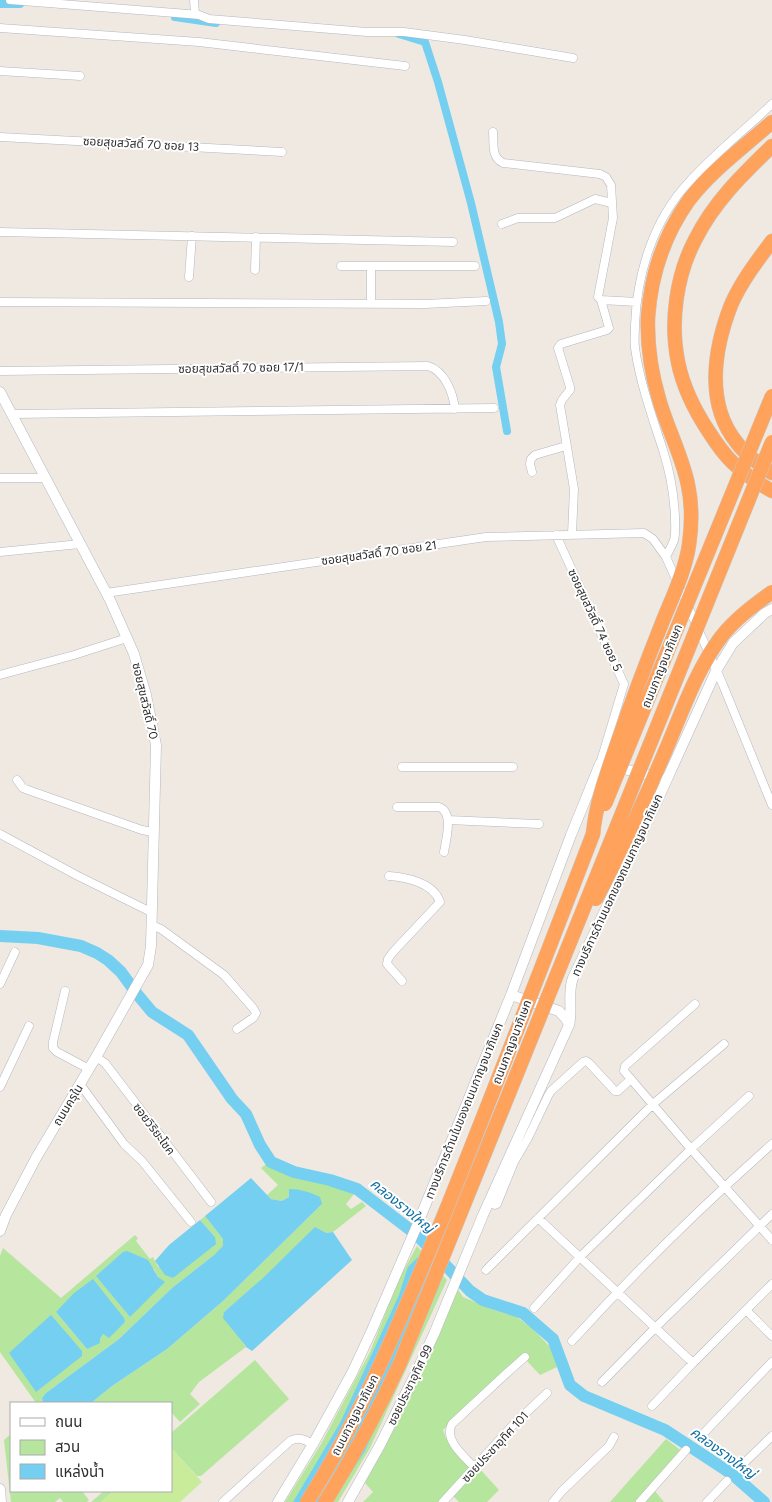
<svg xmlns="http://www.w3.org/2000/svg" width="772" height="1502" viewBox="0 0 772 1502" font-family="Figtree,'Noto Sans Thai',sans-serif">
	<style>
		.green { fill: #b6e59e; fill-rule: evenodd }
		.pitch { fill: #c9ec9a }
		.water { fill: #75cff0 }
		.lines { fill: none; stroke-linecap: round; stroke-linejoin: round }
		.canal { stroke: #75cff0; stroke-width: 8 }
		.river { stroke: #75cff0; stroke-width: 12 }
		.street-casing { stroke: #b4b7c1; stroke-width: 9 }
		.secondary-casing { stroke: #b4b7c1; stroke-width: 11 }
		.highway-casing { stroke: #c9c9c9; stroke-width: 15 }
		.street { stroke: #fff; stroke-width: 8 }
		.secondary { stroke: #fff; stroke-width: 10 }
		.highway { stroke: #ffa35c; stroke-width: 14 }
		.highway-bridge-casing { stroke: #c9c9c9; stroke-width: 15; stroke-linecap: butt }
		.highway-bridge { stroke: #ffa35c; stroke-width: 14 }
		.labels { text-anchor: middle; dominant-baseline: central; stroke-width: 4; stroke-linejoin: round; paint-order: stroke }
		.street-label { font-size: 12px; fill: #2e2e2e; stroke: #fff }
		.water-label { font-size: 14px; font-style: italic; fill: #0d6fa3; stroke: #fff }
	</style>
	<rect width="100%" height="100%" fill="#efe9e1"/>
	<path class="green" d="M269,1162C296,1175 326,1182 354,1194L346,1204L351,1209L362,1202L366,1206L333,1232L327,1233L263,1279L224,1312L246,1347L199,1382L190,1394L200,1404L180,1422L171,1412V1403H91L112,1386L167,1349L223,1301L322,1204L289,1197L282,1201L271,1199L267,1195L278,1185L261,1168Z
		M205,1216L223,1239L224,1246L214,1255L172,1288L119,1339L46,1393L42,1398L43,1403H36L0,1352V1256L3,1248L61,1298L135,1235L138,1238L136,1241L150,1259L153,1257L158,1267L215,1237L200,1220ZM154,1269L158,1277L130,1317L97,1276ZM56,1312L103,1334L100,1339L87,1349Z
		M417,1246L447,1280L370,1448L338,1502H285L321,1444L370,1352L399,1279Z
		M457,1288L463,1297L494,1310L517,1317L533,1329L552,1349L557,1367L540,1375L527,1361L517,1359L443,1430L446,1438L469,1467L438,1502H363L373,1492L365,1483L401,1416Z
		M255,1360L289,1399L201,1476H197L171,1448V1433Z
		M11,1434V1491H82L89,1500L87,1502H63L60,1498L55,1502H11L4,1440Z
		M666,1439L687,1455L654,1490L664,1502H610Z
		M479,1468L499,1490L487,1502H459L452,1495Z
		M104,1491H113L101,1502H91Z"/>
	<path class="pitch" d="M171,1448L202,1482L180,1502H101L113,1491H171Z"/>
	<path class="water" d="M251,1178L271,1199L282,1201L289,1197V1189C300,1189 310,1192 320,1197L322,1204L223,1301L167,1349L112,1386L91,1403H43L42,1398L46,1393L119,1339L172,1288L214,1255L223,1246V1239L205,1216Z
		M200,1220L215,1237L216,1244L173,1278L165,1275L155,1261L169,1245Z
		M315,1227L326,1233L333,1232L352,1260L252,1351L246,1347L245,1345L223,1318L224,1312L263,1278Z
		M127,1251L148,1260L158,1277L165,1282L130,1317L96,1276L123,1252Z
		M418,1257L431,1265L441,1277L439,1287L365,1451L332,1502H293L340,1423L399,1295L408,1267Z
		M93,1279L124,1318L125,1322L109,1338L103,1334L100,1339V1343L87,1349L56,1312L74,1293Z
		M51,1315L82,1351V1356L36,1392L9,1353Z"/>
	<g class="lines">
		<path class="canal" d="M0,4H20
			M175,17L216,23
			M399,34L425,42L438,82L471,203L499,322L502,344L496,367L507,431"/>
		<path class="river" d="M0,936L38,938L81,946L97,953L108,960L121,972L137,994L152,1012L188,1035L232,1099L246,1114L260,1145L271,1162L294,1172L330,1180L357,1189L417,1235L470,1291L483,1300L523,1313L553,1339L570,1385L584,1396L665,1430L732,1474L764,1502"/>
		<defs>
			<path id="street" d="M10,0L188,14L199,15L209,19L367,32H404L465,40L573,58
				M194,0L195,14
				M0,28L199,42L405,66
				M0,71L80,76
				M493,132C494,144 491,157 503,163L600,174L606,177L611,185L613,218L598,297L601,300L637,302
				M0,137L282,152
				M502,224L518,218H555L595,199L612,203
				M0,232L453,242
				M341,266H475
				M255,270L256,237
				M189,277L192,236
				M0,302L425,304L486,301
				M371,304V266
				M0,371L428,366C445,371 453,393 455,409
				M12,414L494,408
				M532,472L530,464L531,459L535,455L566,446
				M0,478H45
				M572,534L574,489L560,405L562,400L570,390V387L558,348L561,344L607,330L609,328L601,300
				M556,535L624,684L600,764
				M0,552L80,544
				M666,557C668,552 672,546 674,540C676,533 675,525 675,517C674,494 670,472 663,450C652,416 640,383 635,348C634,340 635,332 635,325C637,274 653,220 689,182C714,154 745,130 772,104
				M106,593L486,537L644,533L653,539L666,557L723,685L772,805
				M0,675L74,655L127,638
				M402,767H513
				M17,780L23,788L28,790L142,830L153,832
				M397,807H439C454,812 446,840 444,852
				M448,820L539,824
				M0,834L78,876L151,912
				M389,876C406,877 434,883 440,902L393,952L388,959L387,964L402,981
				M151,925L161,929L224,975L253,1008L256,1013L253,1018L237,1029
				M0,984L15,952
				M65,991L53,1042V1048L57,1052L89,1069
				M695,1004L625,1066L624,1071L691,1149L772,1240
				M96,1057L105,1063L211,1202
				M80,1084L124,1144L142,1161L191,1222
				M0,1087L29,1026
				M488,1203L495,1205L497,1204L514,1162L528,1138L548,1096L551,1091L583,1062L586,1061L589,1063L615,1091H618L631,1079
				M538,1218L693,1363
				M486,1270L653,1104L724,1044
				M534,1308L580,1257L691,1149L749,1096
				M746,1310L772,1336
				M572,1341C635,1272 702,1206 772,1144
				M602,1382L655,1328L772,1214
				M652,1406L693,1363L772,1284
				M700,1437L772,1362
				M740,1467L772,1436
				M475,1468C465,1457 443,1440 452,1424L508,1372L525,1357
				M223,1502L290,1441C298,1436 305,1440 313,1444
				M443,1502L512,1426L547,1393
				M553,1502L562,1491L609,1446L614,1437
				M640,1502L686,1450
				M707,1502L727,1481"/>
			<path id="secondary" d="M0,392L110,600L134,654L146,695L156,745L151,946L148,965L96,1057L36,1158L6,1215L0,1231
				M511,995L559,1011L566,1019L569,1025
				M0,1489L1,1502
				M278,1502L313,1444L352,1373L372,1330L416,1228L511,995L571,835L600,764H604L660,778
				M348,1502L380,1445L416,1373L434,1334L483,1215L569,1025C573,1009 567,992 573,978L663,788L716,671L733,643L765,613L772,609"/>
			<path id="highway" d="M772,146C742,175 714,202 695,240C676,276 670,323 678,362C683,387 695,411 709,432C716,443 723,453 732,462C744,474 758,483 772,491
				M772,241C757,261 741,282 731,305C714,349 705,404 737,443C746,455 759,464 772,473
				M648,317C651,275 664,235 689,200C712,170 744,147 772,122
				M573,886L593,834"/>
		</defs>
		<use href="#street" class="street-casing"/>
		<use href="#secondary" class="secondary-casing"/>
		<use href="#highway" class="highway-casing"/>
		<use href="#street" class="street"/>
		<use href="#secondary" class="secondary"/>
		<use href="#highway" class="highway"/>
		<defs>
			<path id="highway-bridge" d="M605,804L772,396
				M593,834C596,802 607,774 617,744C631,703 646,663 662,623C672,598 685,572 689,545C692,525 692,504 688,485C682,455 667,428 659,399C651,372 647,345 648,317
				M596,899C621,852 643,803 664,754C681,715 695,672 721,637C735,619 754,605 772,592
				M307,1502C363,1414 402,1316 442,1220C487,1109 530,997 573,886
				M325,1502C353,1457 378,1411 400,1363L772,442"/>
		</defs>
		<use href="#highway-bridge" class="highway-bridge-casing"/>
		<use href="#highway-bridge" class="highway-bridge"/>
	</g>
	<g class="labels">
		<g class="street-label">
			<text transform="translate(141 144) rotate(3)">ซอยสุขสวัสดิ์ 70 ซอย 13</text>
			<text transform="translate(241 368) rotate(-1)">ซอยสุขสวัสดิ์ 70 ซอย 17/1</text>
			<text transform="translate(379 553) rotate(-8)">ซอยสุขสวัสดิ์ 70 ซอย 21</text>
			<text transform="translate(595 620) rotate(65)">ซอยสุขสวัสดิ์ 74 ซอย 5</text>
			<text transform="translate(662 666) rotate(-68)">ถนนกาญจนาภิเษก</text>
			<text transform="translate(145 701) rotate(77)">ซอยสุขสวัสดิ์ 70</text>
			<text transform="translate(617 885) rotate(-65)">ทางบริการด้านนอกของถนนกาญจนาภิเษก</text>
			<text transform="translate(512 1042) rotate(-69)">ถนนกาญจนาภิเษก</text>
			<text transform="translate(68 1105) rotate(-59)">ถนนครุใน</text>
			<text transform="translate(464 1111) rotate(-68)">ทางบริการด้านในของถนนกาญจนาภิเษก</text>
			<text transform="translate(154 1129) rotate(53)">ซอยวิริยะโชค</text>
			<text transform="translate(410 1385) rotate(-64)">ซอยประชาอุทิศ 99</text>
			<text transform="translate(355 1415) rotate(-63)">ถนนกาญจนาภิเษก</text>
			<text transform="translate(495 1447) rotate(-47)">ซอยประชาอุทิศ 101</text>
		</g>
		<g class="water-label">
			<text transform="translate(402 1206) rotate(39)">คลองรางใหญ่</text>
			<text transform="translate(723 1453) rotate(36)">คลองรางใหญ่</text>
		</g>
	</g>
	<rect x="10" y="1402" width="162" height="90" fill="#ffffff" stroke="#ababab"/>
	<rect x="20" y="1418" width="25" height="8" fill="#ffffff" stroke="#ababab"/>
	<text x="55" y="1427" font-size="15" fill="#2e2e2e">ถนน</text>
	<rect x="20" y="1440" width="25" height="15" fill="#b6e59e" stroke="#ababab"/>
	<text x="55" y="1452" font-size="15" fill="#2e2e2e">สวน</text>
	<rect x="20" y="1464" width="25" height="15" fill="#75cff0" stroke="#ababab"/>
	<text x="55" y="1477" font-size="15" fill="#2e2e2e">แหล่งน้ำ</text>
</svg>
